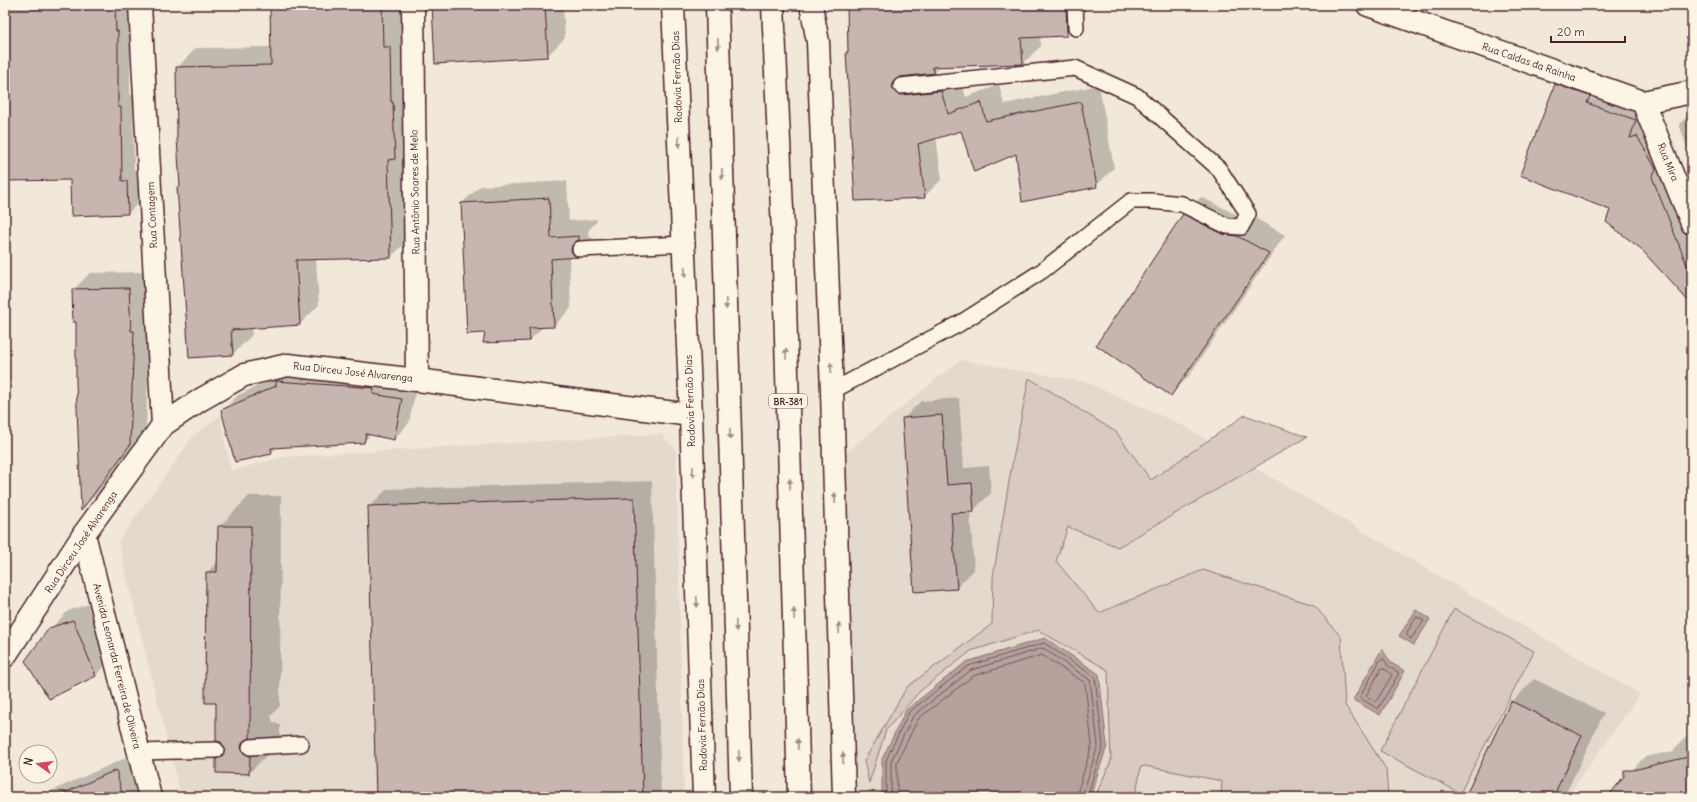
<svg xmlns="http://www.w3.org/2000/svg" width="1697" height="802" viewBox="0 0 1697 802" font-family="Delius,sans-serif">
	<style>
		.built { fill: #e4d9cd }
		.green { fill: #d8cac0; stroke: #917476 }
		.water { fill: #b6a19c; stroke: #8b6d6f }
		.shadow { fill: #0003; fill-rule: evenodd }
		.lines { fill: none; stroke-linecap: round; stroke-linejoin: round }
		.shore { stroke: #755358; stroke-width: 1 }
		.building { fill: #c7b6af; stroke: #4a1f2b }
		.service-casing { stroke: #4a1f2b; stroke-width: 18 }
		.minor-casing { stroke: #4a1f2b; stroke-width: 25 }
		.secondary-casing { stroke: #4a1f2b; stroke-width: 25 }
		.motorway-casing { stroke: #4a1f2b; stroke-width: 25 }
		.service { stroke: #fcf5e5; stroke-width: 15 }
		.minor { stroke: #fcf5e5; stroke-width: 22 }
		.secondary { stroke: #fcf5e5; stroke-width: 22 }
		.motorway { stroke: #fcf5e5; stroke-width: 22 }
		.oneway { fill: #a38a88 }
		.labels { text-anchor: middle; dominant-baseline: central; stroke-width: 3.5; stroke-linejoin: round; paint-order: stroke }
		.shield { fill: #fcf5e5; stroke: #7f5f63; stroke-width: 1 }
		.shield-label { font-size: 9px; font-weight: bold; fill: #4a1f2b }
		.street-label { font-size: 10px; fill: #4a1f2b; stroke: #fcf5e5 }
	</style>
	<rect width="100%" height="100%" fill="#f1e8da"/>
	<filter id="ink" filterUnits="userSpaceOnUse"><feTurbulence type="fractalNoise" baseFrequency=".025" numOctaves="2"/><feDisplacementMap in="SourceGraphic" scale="8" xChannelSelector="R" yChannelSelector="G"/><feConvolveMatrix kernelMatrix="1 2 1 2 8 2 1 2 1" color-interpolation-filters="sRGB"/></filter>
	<g filter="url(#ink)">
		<path class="built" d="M960,360L1087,382L1184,426L1640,694L1567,797H853L844,454Z
			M220,416L231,471L282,457L661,434L676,450L684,797H181L118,542L194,435Z"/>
		<path class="green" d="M1029,378L1116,432L1151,480L1245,415L1307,437L1118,547L1068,527L1056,561L1099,613L1203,570L1314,605L1341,637L1345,705L1386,769L1388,797H1221L1222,781L1145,766L1141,767L1135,797H1095L1111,761L1108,670L1038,630L971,651L920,691L886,730L869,783L864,761L907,687L992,624L993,577L1012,464Z
			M1454,609L1534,651L1460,793L1380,751Z"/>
		<path class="water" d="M1416,610L1430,619L1414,645L1399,636Z
			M1045,638L1099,674L1107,746L1090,797H882V759L906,710L966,662Z
			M1382,649L1391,663L1405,671L1380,715L1353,700Z"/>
		<path class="shadow" d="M5,5H128V19H130V95H133L134,169H140L141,201L128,213L72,215L71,179L5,180Z
			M271,5H401L402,28H409L410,238L391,257L316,259L319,305L300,324L251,328L252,335L233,354L178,188L181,184L177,68L196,48L272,47Z
			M433,5H563L565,38L547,56Z
			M848,5H1084V18L1066,35L1040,36L1041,46L1023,63L941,65L934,73L913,75L920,78L958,74L966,97L999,85L1004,104L1099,85L1114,168L1096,186L961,130L936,137L942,179L924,197L847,52L849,50Z
			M1569,71L1648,106L1692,231V303L1641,248L1611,209L1556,85ZM1561,85L1595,97L1594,99L1561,87Z
			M1692,112V162L1679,124Z
			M567,181L569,221L597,219V221L588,231L590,237L594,239L577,256L569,257L571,308L554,326L543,327L530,340L486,332L462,203L480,186Z
			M1201,197L1241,217L1255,218L1285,235L1188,377L1171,395L1184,215Z
			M146,272L150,315L146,427L98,493L82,508L77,321L73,290L90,273Z
			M283,375L417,384L409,423L394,439L371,434L364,442L278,446L271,453L222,411L238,395Z
			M959,398L964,468L989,466L991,493L973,511H970L974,570L956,588L903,419L921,401Z
			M652,481L661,797H377L369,507L387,489Z
			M249,496H281L280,706L271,716L273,722L280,725V742L249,773L217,759L226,750L217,702L207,573L218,561L219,527Z
			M91,603L114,657L96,675L50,697V629L68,611Z
			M1534,679L1604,713L1564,797H1466L1512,702Z
			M1692,734V797H1609L1644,757L1674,751V749L1687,736Z
			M130,756L142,797H45L51,791Z"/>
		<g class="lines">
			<path class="shore" d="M1417,617L1424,621L1411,639L1406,634Z
				M1381,659H1384L1388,666L1399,673L1378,709L1360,698Z
				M1384,668L1392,675L1376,702L1366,696L1381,669Z
				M886,797V760L909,712L968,666L1044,643L1095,677L1103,746L1087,797
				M891,797V761L913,716L971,670L1043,648L1090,680L1098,745L1082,797
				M897,797V762L918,719L973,676L1042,655L1085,683L1092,745L1076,797"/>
		</g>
		<path class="building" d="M5,5H115L116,31H118V107H121L122,181H127L128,214L71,216L70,180L5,181Z
			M270,5H382L383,47H390L391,102H393L395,159L388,160L391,258L296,260L300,325L231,330L233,355L189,358L177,187H180L177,138L176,67L271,65Z
			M432,5H545L548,57L435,64Z
			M847,5H1066L1067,36L1021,38L1023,64L932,67L935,73L900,77L893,82L892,87L897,94L902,95L941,91L948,114L981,102L986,121L1081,102L1097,187L1022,202L1016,154L974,172L961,131L918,144L925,198L855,201L846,52H848Z
			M1555,84L1590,96L1587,103L1636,120L1630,138L1637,136L1656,169L1652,177L1692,278V305L1640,248L1606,222L1610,210L1520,175Z
			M549,198L551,238L579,236V240L575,242L571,249L573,254L578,257L551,259L554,327L529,328L530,341L483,343L485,333L467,334L461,203Z
			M1183,214L1223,234L1237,236L1269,253L1171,396L1096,345Z
			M129,288L131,331H134L130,445L81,511L76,382V322H73L72,289Z
			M276,381L374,388L373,394L402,399L394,440L366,434L364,443L271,448L272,454L235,462L221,410L276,386Z
			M942,415L947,485L972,483L974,512L951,513L957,589L914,592L902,418Z
			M634,498L643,797H376L368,506Z
			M218,526H251L250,738L245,740L241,747L243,752L250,756L249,774L216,773V759L221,757L225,749L221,742L216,741V703H205L206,572H217Z
			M73,620L96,676L49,699L25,661L49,628Z
			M1511,701L1582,736L1553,797H1465Z
			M1692,756V797H1608L1624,776V770H1633Z
			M116,770L123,797H55Z"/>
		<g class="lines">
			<defs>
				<path id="service" d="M1075,5L1076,28
					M580,249L684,244
					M832,391L959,324L1042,271L1131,201H1151L1182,204L1227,226L1241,227L1248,214L1219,169L1137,96L1075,68L901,86
					M250,747L301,744
					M139,752L216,750"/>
				<path id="minor" d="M140,5L163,425
					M413,5L417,380
					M1368,5L1643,102L1692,92
					M1643,102L1692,223
					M84,534L150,797"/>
				<path id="secondary" d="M673,5L691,415L704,797
					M5,656L84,534L163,425L200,400L244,375L288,365L417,380L691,415"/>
				<path id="motorway" d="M717,5L741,797
					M773,5L783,232L799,797
					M811,5L818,42L832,391L844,797"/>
			</defs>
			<use href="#service" class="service-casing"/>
			<use href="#minor" class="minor-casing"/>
			<use href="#secondary" class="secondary-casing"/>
			<use href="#motorway" class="motorway-casing"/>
			<use href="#service" class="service"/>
			<use href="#minor" class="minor"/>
			<use href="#secondary" class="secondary"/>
			<use href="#motorway" class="motorway"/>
		</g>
		<defs><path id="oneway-solid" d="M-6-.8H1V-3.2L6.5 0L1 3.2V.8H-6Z"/></defs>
		<g class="oneway">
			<use href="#oneway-solid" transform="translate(718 44) rotate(88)"/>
			<use href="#oneway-solid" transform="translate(679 142) rotate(88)"/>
			<use href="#oneway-solid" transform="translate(722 174) rotate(88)"/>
			<use href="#oneway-solid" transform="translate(685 272) rotate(87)"/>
			<use href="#oneway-solid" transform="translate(726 304) rotate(88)"/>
			<use href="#oneway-solid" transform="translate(786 354) rotate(-92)"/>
			<use href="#oneway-solid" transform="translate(831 368) rotate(-93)"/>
			<use href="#oneway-solid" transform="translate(730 434) rotate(88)"/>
			<use href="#oneway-solid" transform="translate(693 472) rotate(88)"/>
			<use href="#oneway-solid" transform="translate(790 484) rotate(-92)"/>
			<use href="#oneway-solid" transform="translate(835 498) rotate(-92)"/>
			<use href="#oneway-solid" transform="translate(697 602) rotate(88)"/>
			<use href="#oneway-solid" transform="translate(794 614) rotate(-92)"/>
			<use href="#oneway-solid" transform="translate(736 626) rotate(88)"/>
			<use href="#oneway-solid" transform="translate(839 628) rotate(-92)"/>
			<use href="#oneway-solid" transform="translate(798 744) rotate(-92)"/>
			<use href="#oneway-solid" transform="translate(739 756) rotate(88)"/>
			<use href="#oneway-solid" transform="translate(843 758) rotate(-92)"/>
		</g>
	</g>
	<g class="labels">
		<rect class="shield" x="769" y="394" width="38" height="14" rx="3"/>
		<g class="shield-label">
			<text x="788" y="401">BR-381</text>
		</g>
		<g class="street-label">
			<text transform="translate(1529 62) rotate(19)">Rua Caldas da Rainha</text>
			<text transform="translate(677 77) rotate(-92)">Rodovia Fernão Dias</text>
			<text transform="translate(1668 162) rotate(68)">Rua Mira</text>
			<text transform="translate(415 192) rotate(-91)">Rua Antônio Soares de Melo</text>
			<text transform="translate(152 215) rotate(-93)">Rua Contagem</text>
			<text transform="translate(353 372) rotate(6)">Rua Dirceu José Alvarenga</text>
			<text transform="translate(690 401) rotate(-92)">Rodovia Fernão Dias</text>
			<text transform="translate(81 542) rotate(-56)">Rua Dirceu José Alvarenga</text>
			<text transform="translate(117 666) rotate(76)">Avenida Leonarda Ferreira de Oliveira</text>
			<text transform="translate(702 725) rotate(-92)">Rodovia Fernão Dias</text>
		</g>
	</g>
	<rect width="1697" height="802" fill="none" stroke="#fcf5e5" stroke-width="20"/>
	<rect x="10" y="10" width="1677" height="782" fill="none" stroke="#4a1f2b" stroke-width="1.5" filter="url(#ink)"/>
	<g transform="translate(38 764) rotate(284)"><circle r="19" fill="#fcf5e5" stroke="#b59f9b"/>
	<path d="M0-3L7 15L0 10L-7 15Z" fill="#d1495b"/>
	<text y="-6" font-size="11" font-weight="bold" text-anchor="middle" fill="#4a1f2b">N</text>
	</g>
	<path d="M1551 36v6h74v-6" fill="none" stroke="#4a1f2b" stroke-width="2"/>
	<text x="1557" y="36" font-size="12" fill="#4a1f2b" stroke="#fcf5e5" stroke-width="3" paint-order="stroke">20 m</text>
</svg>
